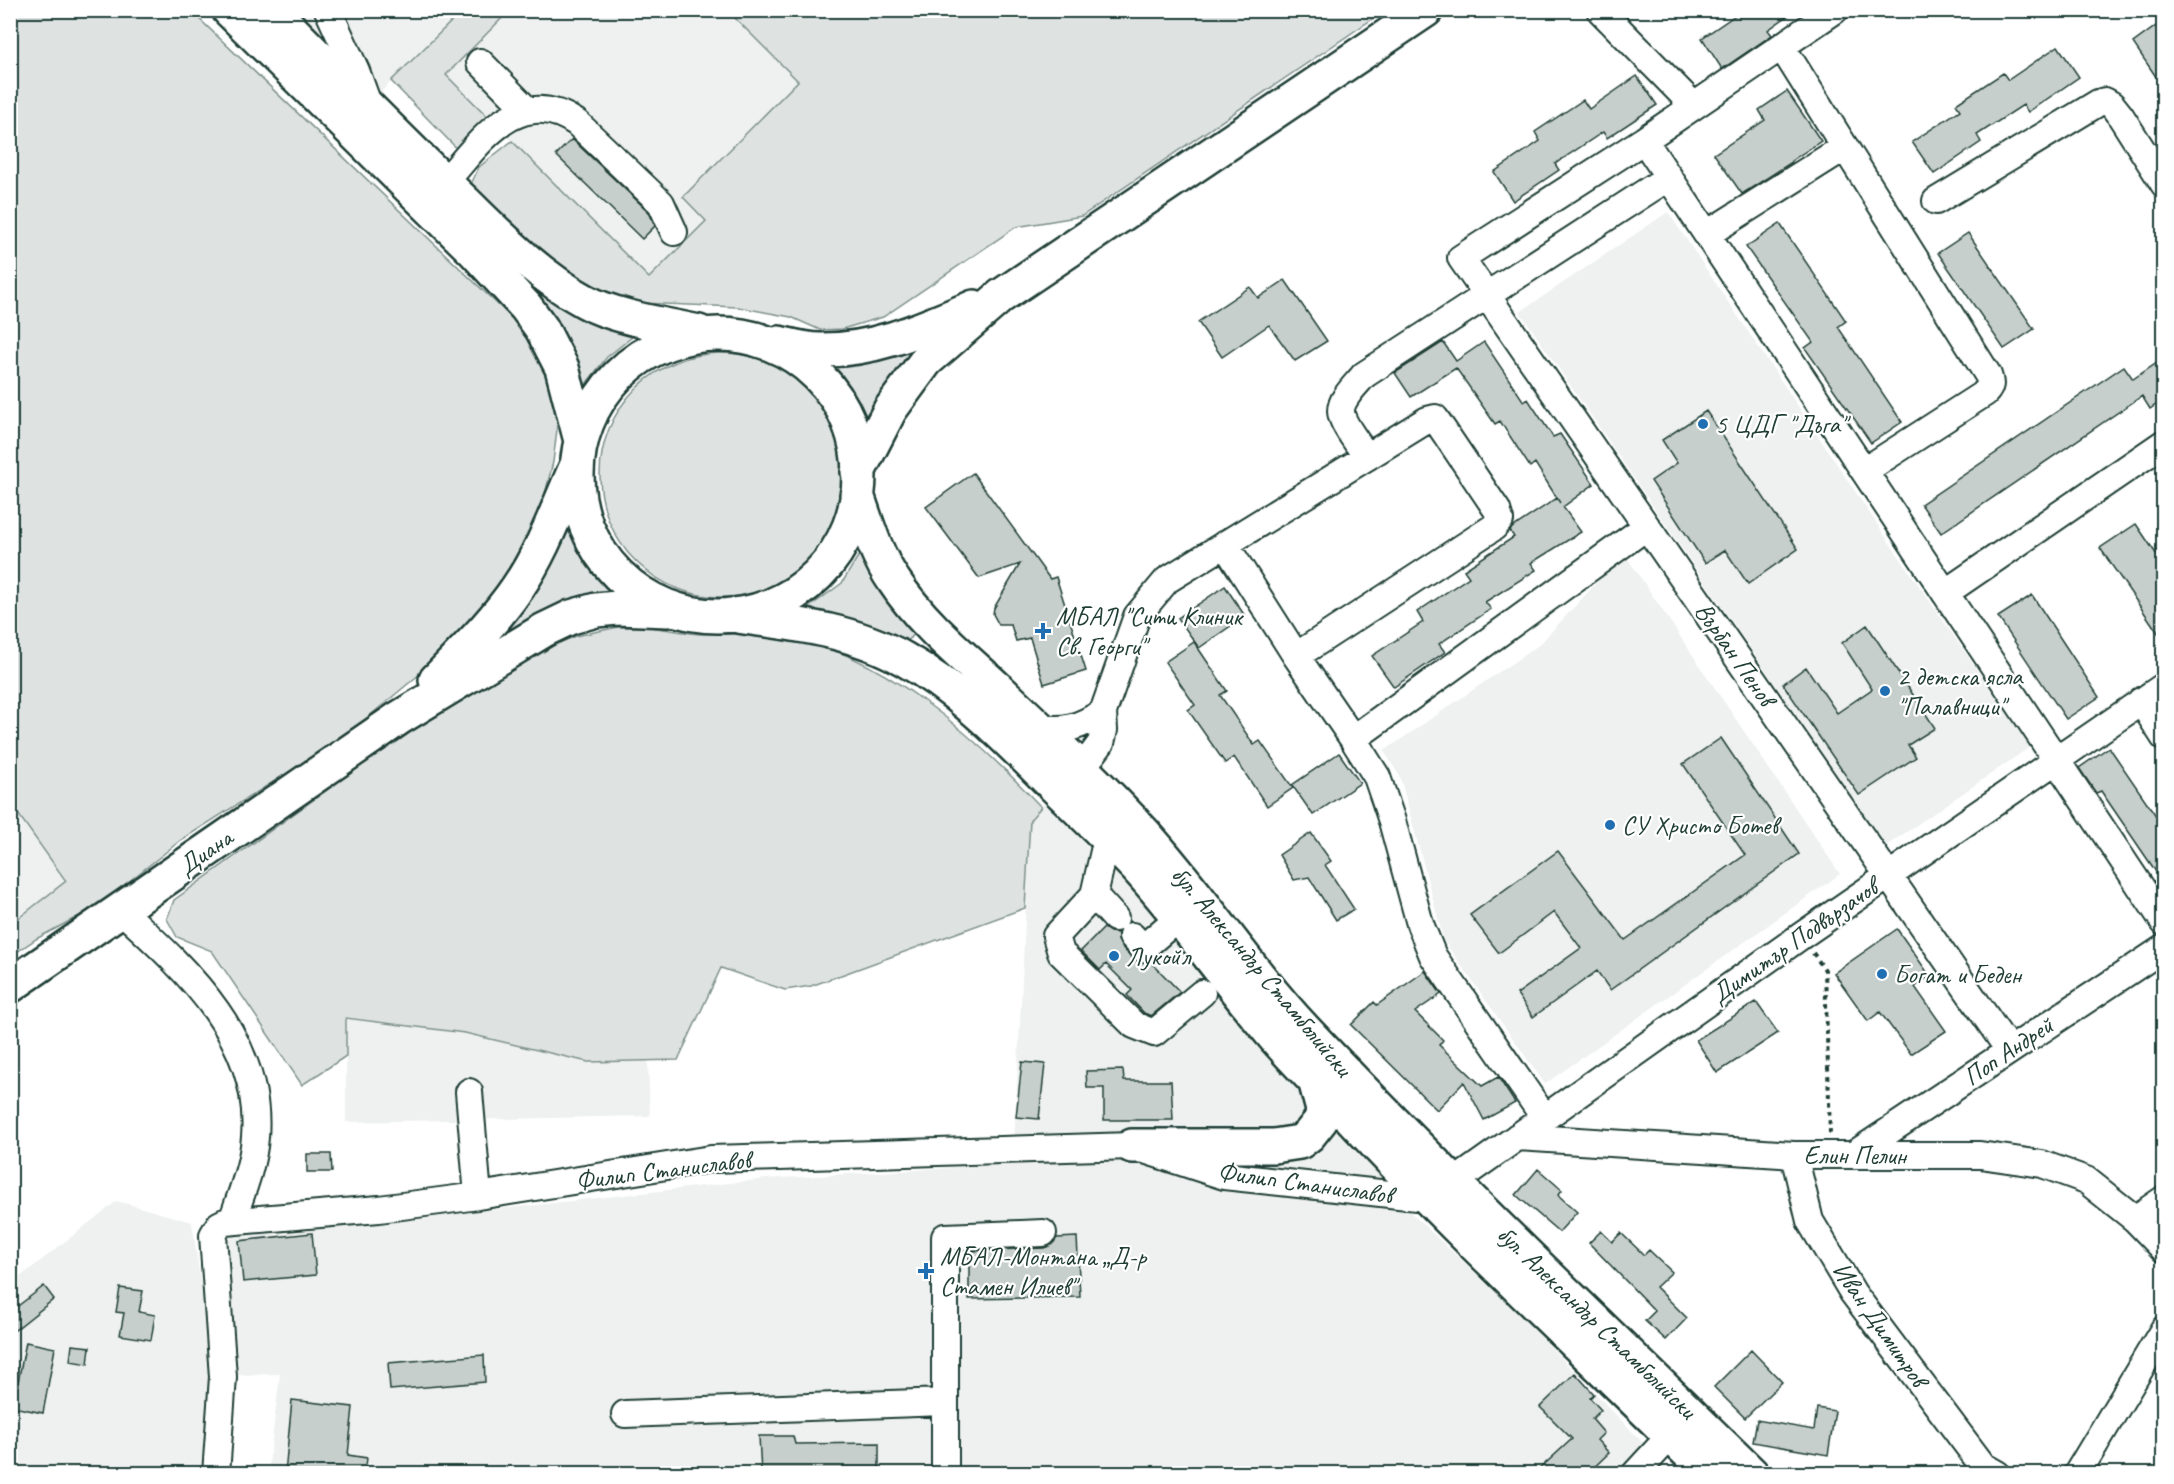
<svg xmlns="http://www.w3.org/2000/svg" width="2174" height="1484" viewBox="0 0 2174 1484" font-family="Caveat,sans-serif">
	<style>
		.built { fill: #eef1f0 }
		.green { fill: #dee3e2; stroke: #7e908b; stroke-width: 1.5 }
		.building { fill: #c7cfcc; stroke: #1f3d34; stroke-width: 1.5 }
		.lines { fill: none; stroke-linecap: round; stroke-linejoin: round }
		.minor-casing { stroke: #1f3d34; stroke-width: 30 }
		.major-casing { stroke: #1f3d34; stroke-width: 38 }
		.path { stroke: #1f3d34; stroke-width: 4; stroke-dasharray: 4.5 4.5; stroke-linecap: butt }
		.minor { stroke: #fff; stroke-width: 26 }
		.major { stroke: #fff; stroke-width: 33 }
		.poi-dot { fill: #1f6fb2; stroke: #fff; stroke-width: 2 }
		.labels { text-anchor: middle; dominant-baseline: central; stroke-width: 4.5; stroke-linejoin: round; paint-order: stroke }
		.poi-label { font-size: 26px; fill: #1f3d34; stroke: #fff; text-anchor: start }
		.street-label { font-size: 26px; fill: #1f3d34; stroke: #fff }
	</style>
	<rect width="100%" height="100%" fill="#fff"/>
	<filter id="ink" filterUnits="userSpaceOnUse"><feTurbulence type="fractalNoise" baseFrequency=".0167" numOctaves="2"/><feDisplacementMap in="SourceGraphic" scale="12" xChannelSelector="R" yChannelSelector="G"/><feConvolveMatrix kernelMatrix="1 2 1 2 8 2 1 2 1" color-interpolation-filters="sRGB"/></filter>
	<g filter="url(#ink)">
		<path class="built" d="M728,10L799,81L683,197L707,221L649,278L445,75L509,11Z
			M294,11H462L379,94Z
			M1668,212L1885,536L2030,747L1886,846L1520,312Z
			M1624,553L1840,874L1545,1084L1444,941L1400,777L1384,751L1540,644Z
			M1056,789L1419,1167L1376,1204L1410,1212L1523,1318L1646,1446L1626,1474L268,1473L280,1374L232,1375L214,1235L377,1223L765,1179L1013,1164L1030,820Z
			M10,804L66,882L11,924H10Z
			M346,1018L465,1033L588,1062L648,1061L650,1116L346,1122Z
			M117,1201L192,1222L214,1377L207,1473L11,1474V1284Z"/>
		<path class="green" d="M11,11H191L516,322L534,345L554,386L558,421L553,462L542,506L525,554L490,607L438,659L344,737L181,840L98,906L36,939L11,956V924L66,881L11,804Z
			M462,11H509L446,75L494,123L463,155L391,81Z
			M728,11H1384L1082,216L1016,227L883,317L842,329L820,330L791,317L738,307L640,303L601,291L567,272L529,243L471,184L479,167L512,141L649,278L706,221L683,197L798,81Z
			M506,267L578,311L637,333L607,357L581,390Z
			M930,338L885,387L864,418L851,391L828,364Z
			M600 475a122 122 0 1 1 244 0a122 122 0 1 1-244 0Z
			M567,519L583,558L618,596L488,649Z
			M865,545L917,632L904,644L804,611L842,583Z
			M618,627C628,627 639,626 650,627C666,629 683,633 700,634C727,635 754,632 782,636C879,650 976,737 1041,807L1030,820L1025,908L811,986L785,990L721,968L678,1060L588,1062L465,1033L346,1018V1056L302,1085L212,951L177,937L167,919L174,900L409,731L518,660L576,636Z"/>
		<path class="building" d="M1743,10H1796L1768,30L1772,35L1722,69L1702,38Z
			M2163,21V87L2133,43Z
			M2058,46L2079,77L2028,112L2023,105L1977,135L1981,142L1934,174L1912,142L1960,110L1956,104L2003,73L2008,80Z
			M1637,76L1657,105L1607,138L1603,132L1555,164L1559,170L1513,201L1494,172L1540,141L1535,132L1583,100L1589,109Z
			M1787,91L1821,141L1791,161L1792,162L1742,194L1714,154L1765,120L1759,110Z
			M572,139L649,212L655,226L642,239L556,155Z
			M1780,224L1846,321L1838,327L1902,422L1871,443L1805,348L1813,342L1746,247Z
			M1968,233L2034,329L2004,349L1938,253Z
			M1285,280L1327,341L1295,361L1269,325L1222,357L1198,322L1250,287L1258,298Z
			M1443,342L1456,361L1484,342L1524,402L1528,399L1553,437L1560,434L1594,484L1563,507L1581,532L1531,563L1536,570L1485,602L1491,609L1439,644L1445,652L1394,687L1372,656L1423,622L1417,612L1469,577L1464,570L1514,537L1510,531L1512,528L1557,498L1560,503L1535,463L1530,467L1500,421L1495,424L1456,368L1411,397L1395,373Z
			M2163,359V400L2150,409L2142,396L1941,533L1921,504L2124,366L2133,379Z
			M1706,411L1798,549L1748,584L1725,550L1705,563L1651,481L1677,463L1662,440Z
			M973,473L1050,579L1056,577L1086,671L1044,684L1030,638L1016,641L1011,625H999L993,614L994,608L1020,564L979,578L926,507Z
			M2136,524L2163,564V640L2100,548Z
			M1225,586L1245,616L1199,648L1178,618Z
			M2032,595L2099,697L2066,719L1998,617Z
			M1867,625L1935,728L1908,745L1916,757L1859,795L1783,684L1806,667L1837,713L1872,689L1842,643Z
			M1194,642L1227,691L1220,695L1254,745L1260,741L1293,788L1267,806L1234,757L1225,763L1188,710L1195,705L1165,662Z
			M1721,738L1799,854L1610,990L1597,971L1533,1017L1517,994L1581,948L1554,912L1499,953L1470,915L1558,851L1625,940L1745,855L1683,764Z
			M2109,747L2163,826V882L2101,791L2096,793L2079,768Z
			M1339,753L1360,783L1313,815L1292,785Z
			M1311,833L1331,861L1325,865L1354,909L1336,920L1309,877L1294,880L1279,855Z
			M1104,928L1110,932L1118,933V940L1121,946L1132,958L1139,962L1150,961L1180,992L1151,1016L1144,1013L1127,995L1132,990L1106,964L1100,970L1081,951Z
			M1897,929L1930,976L1915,987L1946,1031L1911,1054L1880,1012L1868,1021L1834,973Z
			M1425,971L1441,994L1415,1012L1443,1040L1439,1045L1482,1086L1498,1077L1515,1103L1484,1120L1464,1082L1437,1110L1351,1025L1374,1002L1377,1005Z
			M1756,1002L1778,1033L1717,1073L1696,1040Z
			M1022,1062L1045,1064L1039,1119L1016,1117Z
			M1123,1070L1124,1081H1171L1173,1120H1104V1088H1087L1086,1071Z
			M307,1154H331L332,1172H307Z
			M1538,1169L1562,1190L1558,1195L1577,1212L1559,1232L1516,1195Z
			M1601,1231L1612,1242L1621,1233L1644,1255L1649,1250L1672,1272L1656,1287L1687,1318L1666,1340L1645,1321L1655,1311L1589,1243Z
			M312,1233L316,1275L243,1282L239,1241Z
			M1077,1237L1080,1297L969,1299V1251L1044,1248L1051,1245L1057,1238Z
			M44,1286L54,1299L10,1334V1312Z
			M120,1288L143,1291L139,1312L155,1315L151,1340L120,1335L124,1313L116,1312Z
			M26,1342L55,1348L43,1413L13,1407Z
			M72,1345L90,1347L88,1364L70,1361Z
			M1751,1350L1782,1382L1745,1418L1714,1387Z
			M484,1355L485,1382L390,1390L388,1363Z
			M1575,1373L1594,1394L1590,1398L1601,1410L1592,1419L1604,1433L1597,1440L1609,1453L1588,1473H1535L1572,1439L1540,1407Z
			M292,1400L353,1407L348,1455L367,1458L365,1473H285Z
			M1817,1408L1835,1411L1828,1455L1753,1442L1757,1420L1814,1430Z
			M759,1436H793L795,1444L879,1443V1473H761Z"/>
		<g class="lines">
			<defs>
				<path id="minor" d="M328,10L356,71L368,104
					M1600,10L1693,105
					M1835,10L1644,140L1461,258L2009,1050
					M1782,47L1988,375C1991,383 1991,387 1985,393L1864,471
					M480,62L528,111
					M1644,140L2164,922
					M444,183C480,143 517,83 577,123L661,203L674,232
					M1936,201L2098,103L2105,101L2112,105L2120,115L2164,184
					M1707,234L1845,147
					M1367,457C1360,446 1341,423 1341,411C1341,398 1357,384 1364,375L1669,177
					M1225,544L1296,656L1353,739
					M1945,593L2164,443
					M2141,701L2164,737
					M1039,727C1063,733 1082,726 1103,712
					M1078,765L1092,755L1101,743L1104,730L1103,712L1137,616L1167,580L1427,420L1435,418L1497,510L1500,520L1494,527L1296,656
					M1107,838L1094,895L1056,936L1061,953L1134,1025L1154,1033L1202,993
					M1094,895L1115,918
					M121,910C186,970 263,1039 255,1137C253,1166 241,1194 232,1221
					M1132,936L1143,948L1192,906
					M469,1092L478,1196
					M1544,1117L1433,956L1420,924L1392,821L1377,777L1353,739L1646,527
					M1517,1137L1794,1155H1980L2042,1164L2086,1180L2135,1219L2164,1249
					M1794,1155L1810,1221L1853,1293L1983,1466L1997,1474
					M1853,1155L2164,948
					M2135,1219L2164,1199
					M625,1414L944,1402
					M216,1474L223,1377L213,1235L219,1225L225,1222L379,1209L478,1196L711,1159L1132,1146L1224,1176L1426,1198L1454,1182L1801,936L2164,686
					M945,1474V1237L1043,1233
					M1635,1474L1671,1435
					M2077,1474L2164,1329"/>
				<path id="major" d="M229,10L475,252L526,307L542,329L562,368L581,441
					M272,10C336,75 400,140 466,203C503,239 539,276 585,301C613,317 667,325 699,332
					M577 475a141 141 0 1 1 282 0a141 141 0 1 1-282 0Z
					M779,343C792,346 806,350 820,350C875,351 924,328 974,307
					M858,472L890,410L926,361L1001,296L1426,10
					M857,495C867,524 876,555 894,581C921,622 960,654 996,687C1046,734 1097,782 1144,833C1201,896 1247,968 1305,1030C1449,1183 1602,1327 1752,1474
					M730,615C789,623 851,629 904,659C954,687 997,729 1037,769C1070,802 1105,834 1137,868C1186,922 1228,983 1276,1039C1301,1067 1328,1094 1354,1121C1468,1243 1591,1356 1710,1474
					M436,680C465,650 495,621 518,587C543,551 558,507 576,467
					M10,986L399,718L544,630L571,617L596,610L617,608L668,610
					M1132,1146H1274L1300,1142L1309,1135L1321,1120L1323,1110L1315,1080"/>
			</defs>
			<use href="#minor" class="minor-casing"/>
			<use href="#major" class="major-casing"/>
			<path class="path" d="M1813,953L1825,970L1830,1134"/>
			<use href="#minor" class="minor"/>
			<use href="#major" class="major"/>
		</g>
	</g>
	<g class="poi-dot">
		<circle cx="1703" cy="424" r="6"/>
		<path d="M1040 622h6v6h6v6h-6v6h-6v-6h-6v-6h6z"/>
		<circle cx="1885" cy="691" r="6"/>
		<circle cx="1610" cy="825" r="6"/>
		<circle cx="1114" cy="956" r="6"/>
		<circle cx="1882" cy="974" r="6"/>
		<path d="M923 1262h6v6h6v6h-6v6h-6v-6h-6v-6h6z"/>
	</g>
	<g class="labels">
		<g class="poi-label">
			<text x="1715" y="424">5 ЦДГ "Дъга"</text>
			<text x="1056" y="616">МБАЛ "Сити Клиник<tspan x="1056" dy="30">Св. Георги"</tspan></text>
			<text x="1897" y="676">2 детска ясла<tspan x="1897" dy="30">"Палавници"</tspan></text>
			<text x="1622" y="825">СУ Христо Ботев</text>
			<text x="1126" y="956">Лукойл</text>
			<text x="1894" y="974">Богат и Беден</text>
			<text x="940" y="1256">МБАЛ-Монтана „Д-р<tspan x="940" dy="30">Стамен Илиев"</tspan></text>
		</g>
		<g class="street-label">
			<text transform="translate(1735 654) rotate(55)">Върбан Пенов</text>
			<text transform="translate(205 852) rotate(-35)">Диана</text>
			<text transform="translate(1794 941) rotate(-35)">Димитър Подвързачов</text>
			<text transform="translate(1262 971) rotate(50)">бул. Александър Стамболийски</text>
			<text transform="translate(2008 1051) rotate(-34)">Поп Андрей</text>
			<text x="1855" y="1155">Елин Пелин</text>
			<text transform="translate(663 1170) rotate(-7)">Филип Станиславов</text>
			<text transform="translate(1305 1183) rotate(8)">Филип Станиславов</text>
			<text transform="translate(1597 1322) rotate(44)">бул. Александър Стамболийски</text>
			<text transform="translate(1880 1324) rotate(55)">Иван Димитров</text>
		</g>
	</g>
	<rect width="2174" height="1484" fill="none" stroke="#fff" stroke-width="36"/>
	<rect x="18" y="18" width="2138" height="1448" fill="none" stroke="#1f3d34" stroke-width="2" filter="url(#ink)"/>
</svg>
